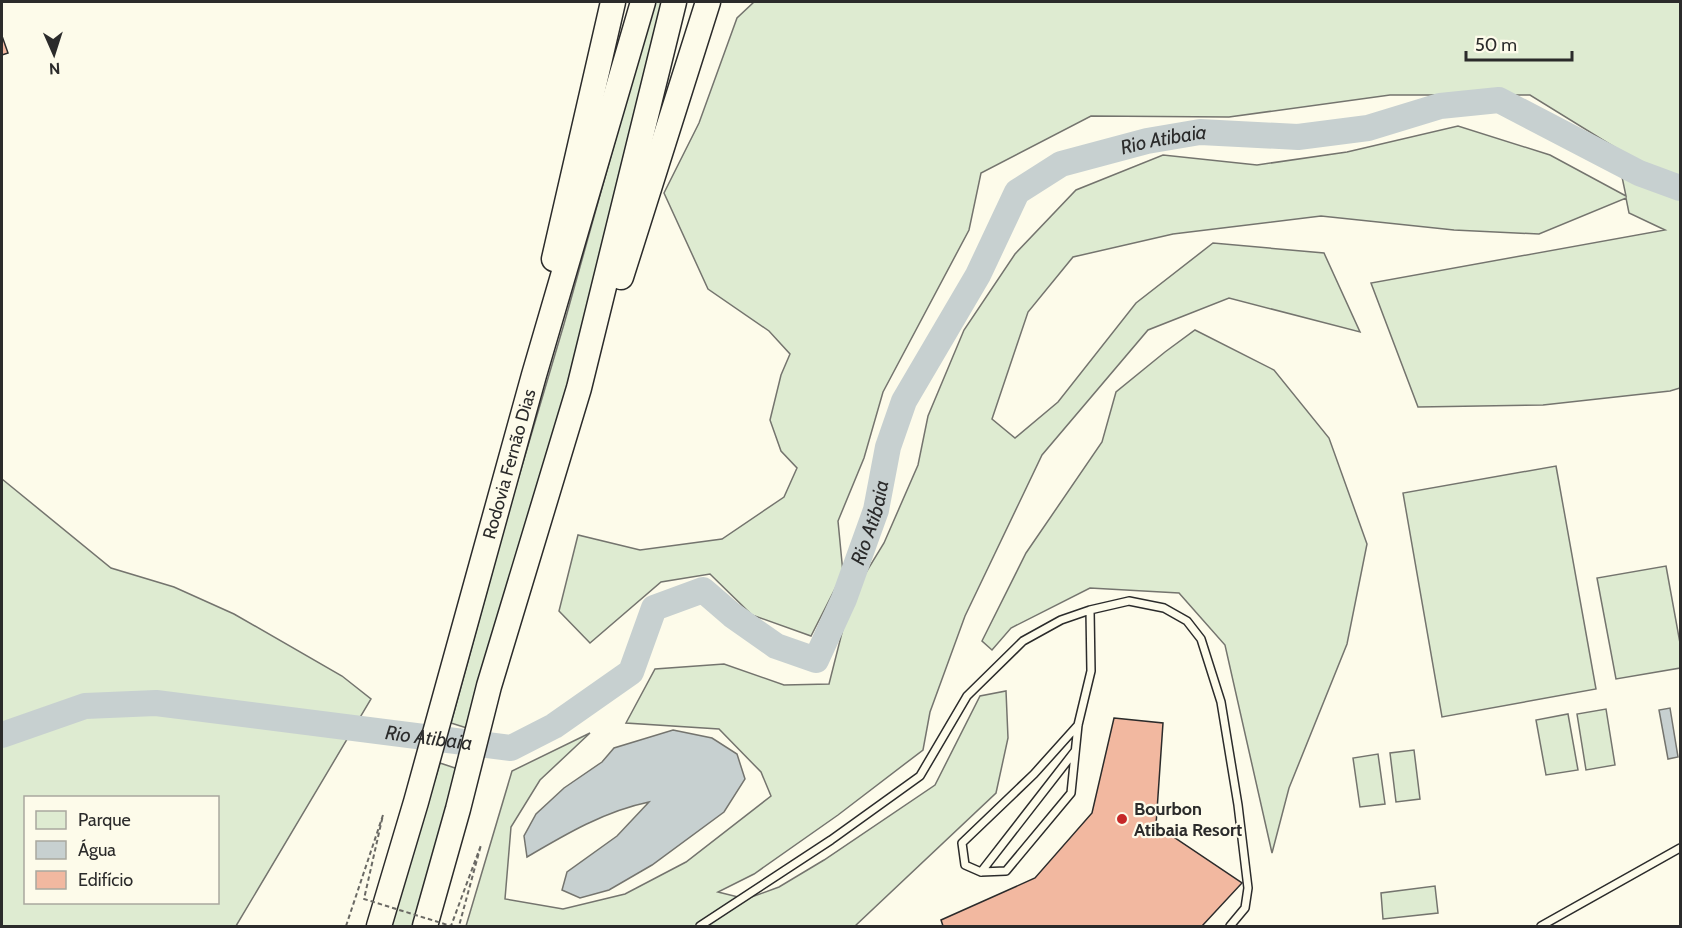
<svg xmlns="http://www.w3.org/2000/svg" width="1682" height="928" viewBox="0 0 1682 928" font-family="Cabin,sans-serif">
	<style>
		.green { fill: #deebd1; stroke: #74746e; stroke-width: 1.5; fill-rule: evenodd }
		.water { fill: #c7d0d0; stroke: #74746e; stroke-width: 1.5 }
		.lines { fill: none; stroke-linecap: round; stroke-linejoin: round }
		.river { stroke: #c7d0d0; stroke-width: 26 }
		.building { fill: #f2b8a0; stroke: #2b2b2b; stroke-width: 1.5 }
		.lane-casing { stroke: #2b2b2b; stroke-width: 10 }
		.highway-casing { stroke: #2b2b2b; stroke-width: 27 }
		.lane { stroke: #fdfbea; stroke-width: 7 }
		.highway { stroke: #fdfbea; stroke-width: 24 }
		.path-bridge { stroke: #6a6964; stroke-width: 2; stroke-dasharray: 4.5 3; stroke-linecap: butt }
		.poi-dot { fill: #c62828; stroke: #fdfbea; stroke-width: 2 }
		.labels { text-anchor: middle; dominant-baseline: central; stroke-width: 4.5; stroke-linejoin: round; paint-order: stroke }
		.street-label { font-size: 18px; fill: #2b2b2b; stroke: #fdfbea }
		.poi-label { font-size: 18px; font-weight: bold; fill: #2b2b2b; stroke: #fdfbea; text-anchor: start }
		.water-label { font-size: 20px; font-style: italic; fill: #2b2b2b; stroke: #fdfbea }
	</style>
	<rect width="100%" height="100%" fill="#fdfbea"/>
	<path class="green" d="M654,2H668L618,208L470,729L451,723L511,503L564,324Z
		M754,2H1680V388L1670,391L1543,405L1418,407L1371,283L1665,230L1629,213L1626,198L1539,234L1454,230L1321,216L1173,234L1073,257L1028,312L992,419L1015,438L1058,402L1136,303L1213,243L1324,253L1360,332L1229,298L1148,330L1042,455L965,616L930,712L923,750L838,815L754,874L718,892L746,899L779,887L824,860L935,785L980,696L1006,691L1008,738L996,793L855,926H466L512,771L590,733L540,780L511,827L505,899L563,909L625,894L686,862L771,796L761,772L719,729L626,723L655,669L724,664L784,685L829,684L851,597L884,543L918,465L928,416L964,330L1015,254L1076,190L1163,155L1257,165L1347,152L1458,126L1550,155L1626,196L1616,148L1530,95H1390L1229,117L1091,116L981,173L969,230L883,392L864,458L838,521L843,573L811,636L752,615L710,574L661,582L590,643L559,611L578,535L640,550L722,539L784,497L797,468L781,451L770,420L781,375L790,354L769,331L708,289L664,193L699,123L737,18Z
		M1195,330L1274,370L1329,438L1367,544L1347,644L1289,788L1272,853L1225,645L1179,593L1090,588L1011,628L992,650L982,641L1026,553L1102,442L1116,392L1165,352Z
		M1556,466L1596,689L1442,717L1403,493Z
		M2,479L111,568L174,587L234,614L342,676L371,699L236,926H2ZM26,798H218V902H26Z
		M1666,566L1680,643V668L1616,679L1597,578Z
		M1606,709L1615,765L1586,770L1577,714Z
		M1568,714L1578,770L1546,775L1536,720Z
		M1414,750L1420,799L1396,802L1390,753Z
		M1378,754L1385,804L1360,807L1353,758Z
		M440,763L458,769L413,926H390Z
		M1435,886L1438,913L1383,919L1381,893Z"/>
	<path class="water" d="M1670,708L1678,757L1668,759L1659,710Z
		M673,730L712,738L737,754L745,779L724,812L652,865L609,890L580,898L562,890L567,872L617,836L649,802C605,811 566,834 527,857L524,836L536,814L564,788L602,762L614,748Z"/>
	<g class="lines">
		<path class="river" id="s1" d="M2,735L85,706L156,703L511,748L554,726L631,672L654,608L703,590L732,615L776,646L816,660L844,599L876,510L888,447L904,401L978,275L1017,192L1061,164L1147,141L1200,132L1298,137L1368,128L1440,106L1499,100L1639,173L1680,188"/>
	</g>
	<path class="building" d="M2,36L8,53L2,55Z
		M1114,718L1163,723L1156,825L1242,883L1202,926H943L941,920L1035,878L1092,813Z"/>
	<g class="lines">
		<defs>
			<path id="lane" d="M1078,725L1034,774L962,843L965,865L981,872L1006,871L1071,793L1078,725L1091,671L1090,610
				M981,872L1075,751
				M700,926L831,840L920,776L967,696L1023,641L1061,620L1090,610L1129,601L1164,608L1187,621L1201,639L1221,702L1238,805L1248,888L1245,908L1230,926
				M1541,926L1680,848"/>
			<g id="highway">
				<path d="M554,259L613,2"/>
				<path d="M621,277L708,2"/>
				<path id="s2" d="M379,926L416,802L534,375L643,2"/>
				<path d="M425,926L458,809L489,686L579,388L674,2"/>
			</g>
		</defs>
		<use href="#lane" class="lane-casing"/>
		<use href="#highway" class="highway-casing"/>
		<use href="#lane" class="lane"/>
		<use href="#highway" class="highway"/>
		<path class="path-bridge" d="M346,926L383,815L364,899L451,926L481,845L459,926"/>
	</g>
	<circle class="poi-dot" cx="1122" cy="819" r="6"/>
	<g class="labels">
		<g class="street-label">
			<text stroke="none"><textPath href="#s2" startOffset="480">Rodovia Fernão Dias</textPath></text>
		</g>
		<g class="poi-label">
			<text x="1134" y="809">Bourbon<tspan x="1134" dy="21">Atibaia Resort</tspan></text>
		</g>
		<g class="water-label">
			<text stroke="none"><textPath href="#s1" startOffset="1584">Rio Atibaia</textPath></text>
			<text stroke="none"><textPath href="#s1" startOffset="1062">Rio Atibaia</textPath></text>
			<text stroke="none"><textPath href="#s1" startOffset="434">Rio Atibaia</textPath></text>
		</g>
	</g>
	<rect width="1682" height="928" fill="none" stroke="#2b2b2b" stroke-width="6"/>
	<rect x="24" y="796" width="195" height="108" fill="#fdfbea" stroke="#a9a89e" stroke-width="1.5"/>
	<rect x="36" y="811" width="30" height="18" fill="#deebd1" stroke="#a9a89e" stroke-width="1.5"/>
	<text x="78" y="826" font-size="18" fill="#2b2b2b">Parque</text>
	<rect x="36" y="841" width="30" height="18" fill="#c7d0d0" stroke="#a9a89e" stroke-width="1.5"/>
	<text x="78" y="856" font-size="18" fill="#2b2b2b">Água</text>
	<rect x="36" y="871" width="30" height="18" fill="#f2b8a0" stroke="#a9a89e" stroke-width="1.5"/>
	<text x="78" y="886" font-size="18" fill="#2b2b2b">Edifício</text>
	<g transform="translate(54 54) rotate(177)" stroke="#fdfbea" stroke-width="4.5" paint-order="stroke">
	<path d="M0-4.5L10 22L0 15L-10 22Z" fill="#2b2b2b"/>
	<text y="-9" font-size="16" font-weight="bold" text-anchor="middle" fill="#2b2b2b">N</text>
	</g>
	<path d="M1466 51v9h106v-9" fill="none" stroke="#2b2b2b" stroke-width="3"/>
	<text x="1475" y="51" font-size="18" fill="#2b2b2b" stroke="#fdfbea" stroke-width="4.5" paint-order="stroke">50 m</text>
</svg>
